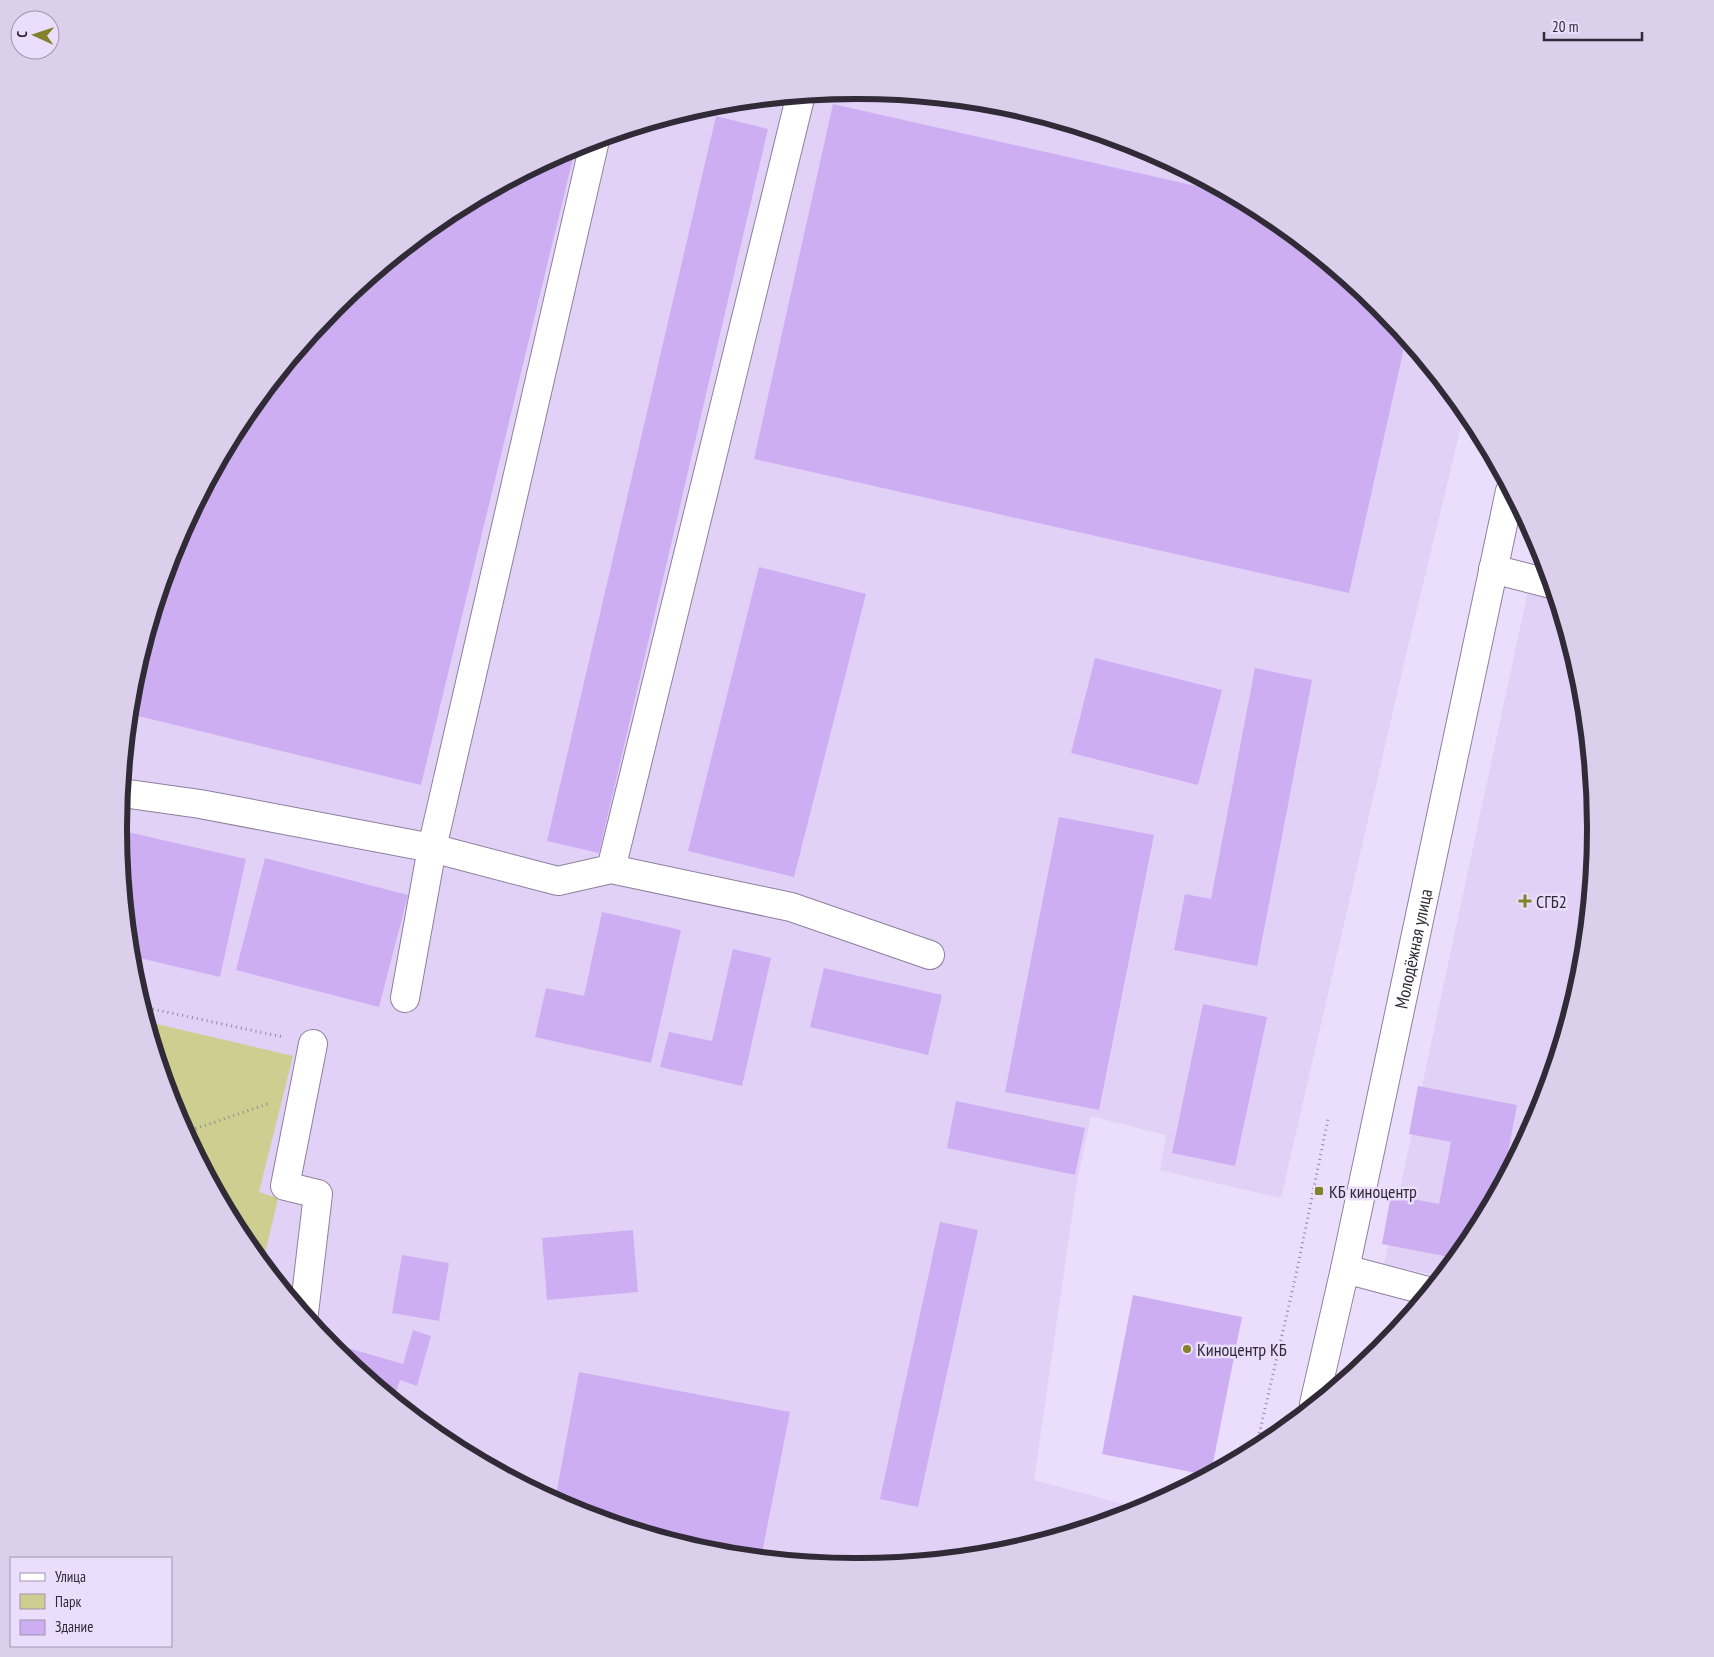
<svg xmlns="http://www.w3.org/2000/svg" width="1714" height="1657" viewBox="0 0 1714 1657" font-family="'PT Sans Narrow',sans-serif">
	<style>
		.built { fill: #e2d1f7 }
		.green { fill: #cdce8f }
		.building { fill: #ceaef2 }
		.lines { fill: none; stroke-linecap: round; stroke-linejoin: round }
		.minor-casing { stroke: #8d809d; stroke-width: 30 }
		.major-casing { stroke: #8d809d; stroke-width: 30 }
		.path { stroke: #91879d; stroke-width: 3; stroke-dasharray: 1 4; stroke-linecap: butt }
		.minor { stroke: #fff; stroke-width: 28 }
		.major { stroke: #fff; stroke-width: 28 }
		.poi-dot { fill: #83812a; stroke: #ebddfc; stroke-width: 2 }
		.labels { text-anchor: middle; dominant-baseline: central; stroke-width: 5; stroke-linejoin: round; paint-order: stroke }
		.poi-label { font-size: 18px; fill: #302b36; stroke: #ebddfc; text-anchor: start }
		.street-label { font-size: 18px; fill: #302b36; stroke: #ebddfc }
		.rim { fill: none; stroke: #302b36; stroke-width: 6 }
	</style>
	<rect width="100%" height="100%" fill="#ebddfc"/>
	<path class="built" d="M857,90L1001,104L1140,146L1268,215L1379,307L1465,410L1405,659L1281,1198L1160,1170L1166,1135L1091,1116L1077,1182L1034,1480L1142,1509L1001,1553L857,1567L713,1553L574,1511L446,1442L335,1350L243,1239L175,1111L133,972L119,828L133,684L175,546L243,418L447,214L575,146L713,104Z
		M1538,544L1581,685L1595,829L1581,973L1539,1111L1471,1239L1440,1276L1384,1264Z"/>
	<path class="green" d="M148,1022L293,1056L259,1192L278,1198L263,1263L243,1239L175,1111Z"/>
	<path class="building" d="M833,104L1227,193L1268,215L1379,307L1406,339L1349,593L754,459Z
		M716,116L768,129L599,853L547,841Z
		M576,146L421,785L130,714L133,684L175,546L243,418L335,306L447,214Z
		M759,567L866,594L794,877L688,851Z
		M1095,658L1222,690L1198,785L1071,753Z
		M1255,668L1312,680L1257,966L1174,950L1185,894L1211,899Z
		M1059,817L1154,835L1099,1110L1005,1092Z
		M119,830L246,859L220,977L131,956Z
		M265,858L408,895L379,1007L236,970Z
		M602,912L681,930L651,1063L535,1037L546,988L584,996Z
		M733,949L771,958L742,1086L660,1067L669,1032L712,1041Z
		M824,968L942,995L928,1055L810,1027Z
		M1203,1004L1267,1017L1235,1166L1172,1153Z
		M1418,1086L1517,1105L1503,1179L1471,1239L1455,1258L1382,1244L1391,1195L1439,1204L1451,1142L1409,1134Z
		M956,1101L1085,1128L1075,1175L947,1148Z
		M940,1222L978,1230L918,1507L880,1499Z
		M633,1230L638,1292L547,1300L542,1238Z
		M402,1255L449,1263L439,1321L392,1313Z
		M1133,1295L1242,1317L1211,1473L1206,1475L1102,1454Z
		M413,1330L431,1336L417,1386L400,1380L394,1399L345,1359L348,1348L403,1364Z
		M579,1372L790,1412L761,1558L713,1553L574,1511L555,1500Z"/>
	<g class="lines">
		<defs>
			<path id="minor" d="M1493,569L1551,584
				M122,793L200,804L432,848L558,881L611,869L791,907L930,955
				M611,869L800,98L799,96
				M405,998L432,848L595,140
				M1345,1269L1428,1291
				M304,1313L318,1194L285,1186L313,1044"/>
			<g id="major">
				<path id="s1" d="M1314,1404L1345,1269L1510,491"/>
			</g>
		</defs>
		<use href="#minor" class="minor-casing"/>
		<use href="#major" class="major-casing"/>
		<path class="path" d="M143,1007L283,1037
			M186,1132L270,1103
			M267,1268L277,1279
			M1256,1448L1297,1270L1328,1119"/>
		<use href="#minor" class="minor"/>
		<use href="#major" class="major"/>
	</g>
	<g class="poi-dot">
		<path d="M1522.5 893.5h5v5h5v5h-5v5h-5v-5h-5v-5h5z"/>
		<rect x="1314" y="1186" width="10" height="10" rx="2.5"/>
		<circle cx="1187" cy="1349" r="5"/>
	</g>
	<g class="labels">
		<g class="poi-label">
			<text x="1536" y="901">СГБ2</text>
			<text x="1329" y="1191">КБ киноцентр</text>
			<text x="1197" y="1349">Киноцентр КБ</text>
		</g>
		<g class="street-label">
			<text stroke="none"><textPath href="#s1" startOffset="466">Молодёжная улица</textPath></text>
		</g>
	</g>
	<path d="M0 0H1714V1657H0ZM856 99H858A729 729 0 0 1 1587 828V829A729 729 0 0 1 858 1558H856A729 729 0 0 1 127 829V828A729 729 0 0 1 856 99Z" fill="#dccfec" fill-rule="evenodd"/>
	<path class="rim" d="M856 99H858A729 729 0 0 1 1587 828V829A729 729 0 0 1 858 1558H856A729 729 0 0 1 127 829V828A729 729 0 0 1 856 99Z"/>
	<rect x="10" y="1557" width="162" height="90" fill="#ebddfc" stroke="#a096ad"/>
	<rect x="20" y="1573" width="25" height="8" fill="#ffffff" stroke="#a096ad"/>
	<text x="55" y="1582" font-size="15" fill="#302b36">Улица</text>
	<rect x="20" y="1594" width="25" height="15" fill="#cdce8f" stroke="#a096ad"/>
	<text x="55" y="1607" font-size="15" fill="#302b36">Парк</text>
	<rect x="20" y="1620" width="25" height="15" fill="#ceaef2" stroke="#a096ad"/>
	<text x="55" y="1632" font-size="15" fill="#302b36">Здание</text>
	<g transform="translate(35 35) rotate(273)"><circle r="24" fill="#ebddfc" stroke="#a096ad"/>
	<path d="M0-4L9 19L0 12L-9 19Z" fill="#83812a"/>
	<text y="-8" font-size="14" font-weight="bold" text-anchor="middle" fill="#302b36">С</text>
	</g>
	<path d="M1544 32v8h98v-8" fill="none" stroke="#302b36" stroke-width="2.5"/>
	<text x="1552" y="32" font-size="15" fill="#302b36" stroke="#ebddfc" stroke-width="4" paint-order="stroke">20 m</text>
</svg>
